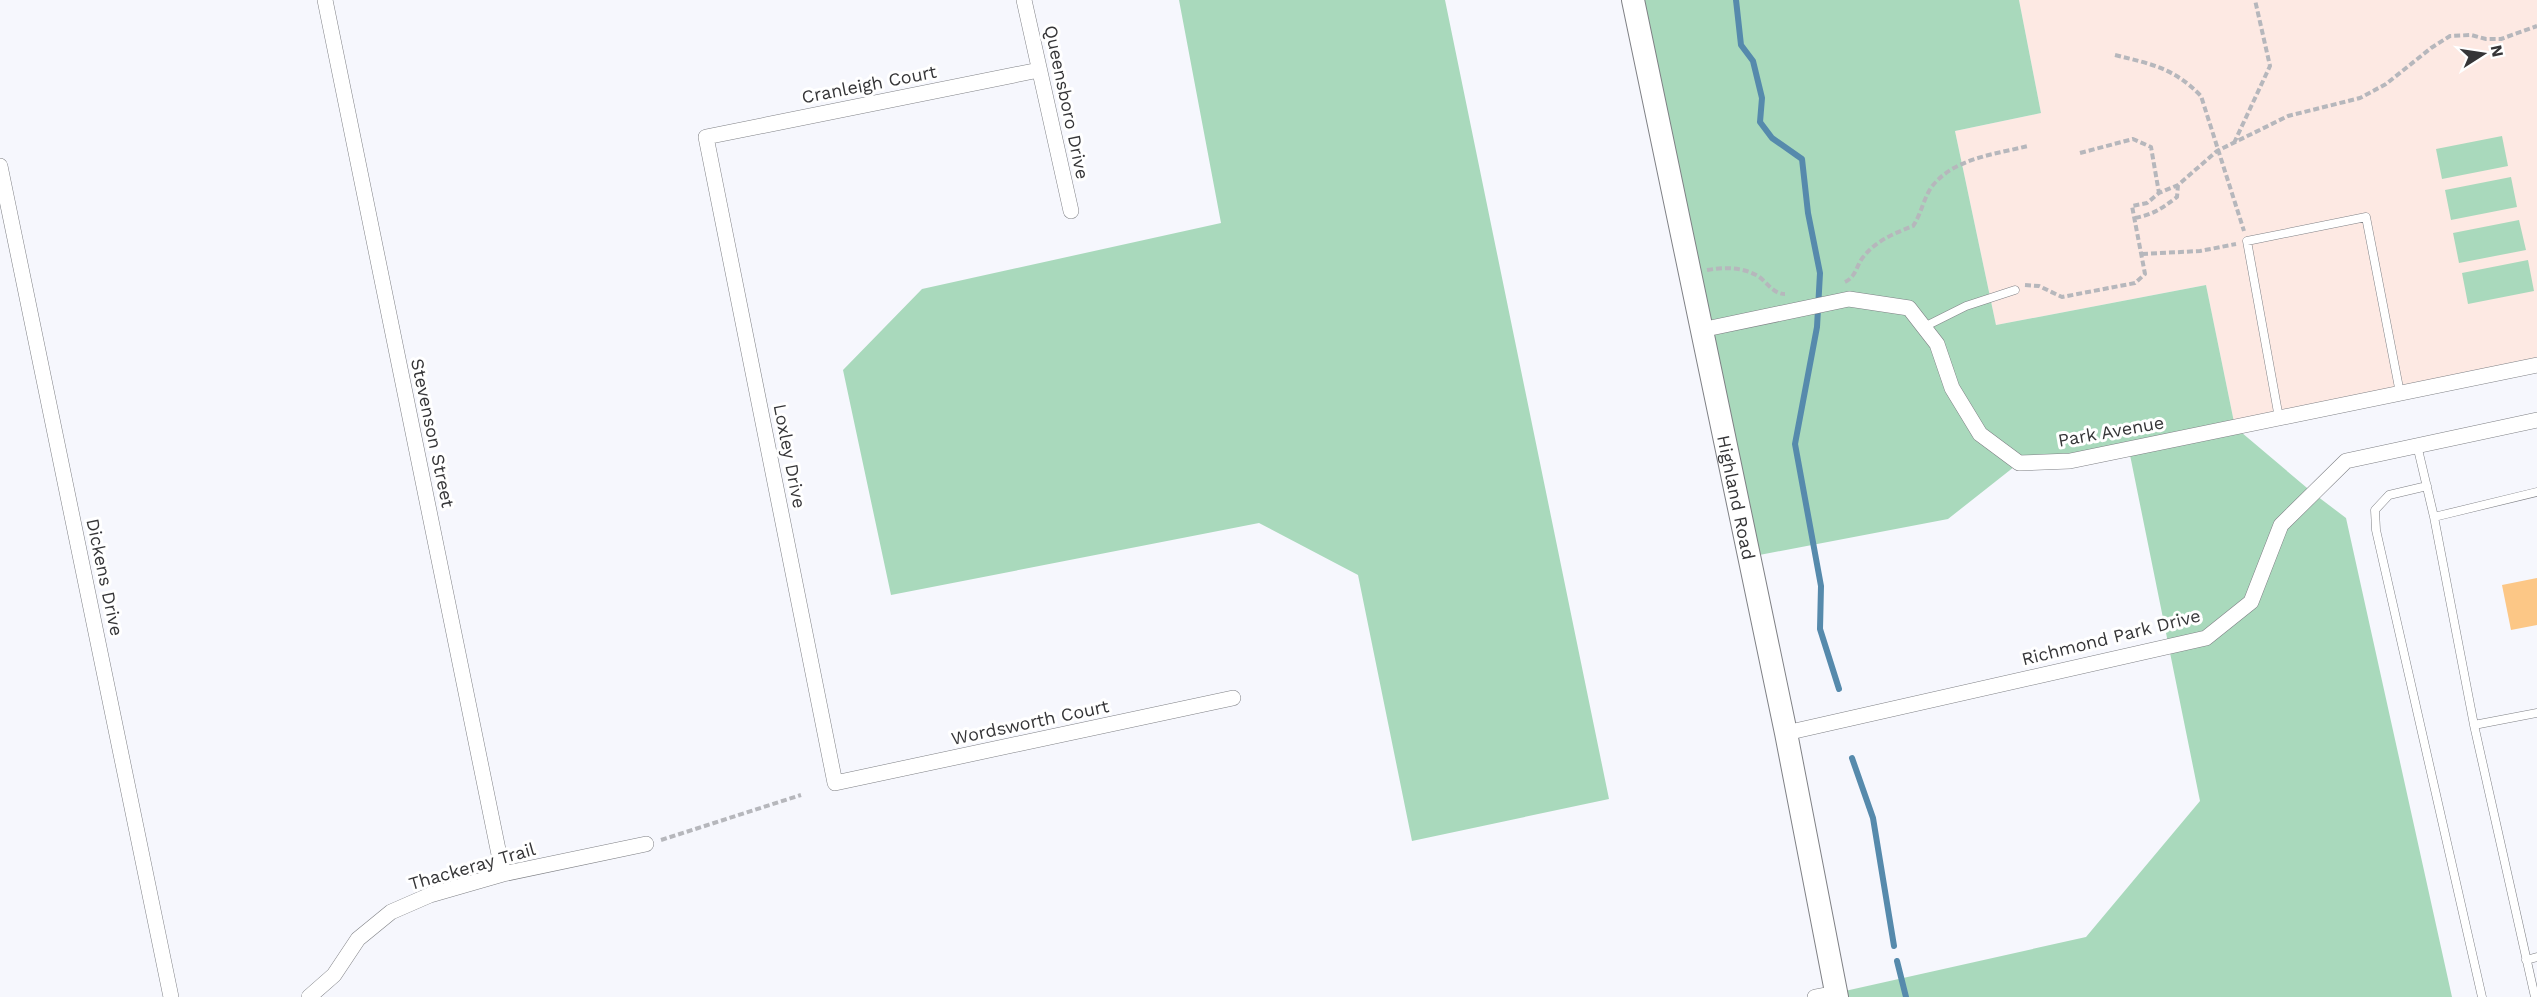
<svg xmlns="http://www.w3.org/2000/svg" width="2537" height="997" viewBox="0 0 2537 997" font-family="'Work Sans',sans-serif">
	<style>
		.education { fill: #fde9e3 }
		.green { fill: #a9d9bc }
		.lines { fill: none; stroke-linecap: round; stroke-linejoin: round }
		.stream { stroke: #568aac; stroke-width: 6 }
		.building { fill: #fcc786 }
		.lane-casing { stroke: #7f8085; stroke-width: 9 }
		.street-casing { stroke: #7f8085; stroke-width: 16 }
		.secondary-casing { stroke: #7f8085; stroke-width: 24 }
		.path { stroke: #b6b7bc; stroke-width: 4; stroke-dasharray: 6 3; stroke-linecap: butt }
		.lane { stroke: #fff; stroke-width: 8 }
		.street { stroke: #fff; stroke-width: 15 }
		.secondary { stroke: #fff; stroke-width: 22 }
		.labels { text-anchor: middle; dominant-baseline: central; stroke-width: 6; stroke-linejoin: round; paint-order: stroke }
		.street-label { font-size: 18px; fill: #353537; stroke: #fff }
	</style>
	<rect width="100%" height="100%" fill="#f6f7fd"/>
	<path class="education" d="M2019,0H2537V365L2235,427L2206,285L1996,325L1955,131L2041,113Z"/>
	<path class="green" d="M1179,0H1445L1609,799L1412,841L1358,575L1259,523L891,595L843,370L922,289L1221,223Z
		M1633,0H2019L2041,113L1955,131L1996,325L2206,285L2235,427L2313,493L2346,518L2452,997H1837L1836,993L2086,937L2200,801L2129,450L2019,463L1948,519L1749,557Z
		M2502,136L2508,166L2442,179L2436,149Z
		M2511,177L2517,207L2451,220L2445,190Z
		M2519,220L2526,250L2459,263L2453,233Z
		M2528,260L2534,291L2468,304L2462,273Z"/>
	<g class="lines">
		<path class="stream" d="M1736,0L1741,45L1753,61L1762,98L1760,122L1772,138L1802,159L1808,213L1820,273L1817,327L1795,444L1821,586L1820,629L1839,689
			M1852,758L1873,818L1894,946
			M1897,961L1906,997"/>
	</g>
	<path class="building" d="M2537,578V625L2511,630L2502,585Z"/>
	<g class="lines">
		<defs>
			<path id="lane" d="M1924,327L1966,306L2015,290
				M2279,418L2247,241L2366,217L2400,393
				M2417,445L2434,517L2474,725L2535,997
				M2427,486L2389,495L2375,510L2376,530L2482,997
				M2434,517L2537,492
				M2474,725L2537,713
				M2526,960L2537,957"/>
			<path id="street" d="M325,0L503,874
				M1024,0L1071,211
				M1039,70L706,137L835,783L1233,698
				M0,166L171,997
				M1701,330L1849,299L1909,308L1937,344L1952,388L1980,434L2019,463L2070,461L2537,365
				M1786,733L2206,638L2251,602L2281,525L2346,461L2537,420
				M309,997L334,975L358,939L391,912L430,895L503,874L646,844
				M1815,997L1836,993"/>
			<g id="secondary">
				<path id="s1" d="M1633,0L1786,733L1837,997"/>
			</g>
		</defs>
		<use href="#lane" class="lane-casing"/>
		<use href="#street" class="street-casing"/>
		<use href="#secondary" class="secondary-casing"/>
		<path class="path" d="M2115,55C2151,64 2174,68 2201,96L2244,231
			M2234,143L2270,66L2255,0
			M2080,153L2133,139L2151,147L2159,193
			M2135,218C2154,214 2161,209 2177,197L2178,185
			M2142,254L2200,251L2236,244
			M1707,270C1725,267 1742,267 1758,276C1767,282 1773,294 1785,294
			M1845,282C1857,276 1856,265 1864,256C1877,240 1895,233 1913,226C1922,213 1924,195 1934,184C1956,158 1996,154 2028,146
			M2025,285L2039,286L2062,297L2135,283L2145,274L2132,206L2147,203L2159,193L2178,185L2217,151L2288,116L2360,98L2386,84L2431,48L2450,36L2471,35L2486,39H2501L2537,26
			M661,840L801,795"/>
		<use href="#lane" class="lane"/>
		<use href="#street" class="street"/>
		<use href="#secondary" class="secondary"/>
	</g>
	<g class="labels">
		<g class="street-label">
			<text transform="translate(869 84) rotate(-11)">Cranleigh Court</text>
			<text transform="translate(1067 102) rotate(78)">Queensboro Drive</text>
			<text transform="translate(2111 431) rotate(-10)">Park Avenue</text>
			<text transform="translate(433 433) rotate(78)">Stevenson Street</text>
			<text transform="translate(790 456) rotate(79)">Loxley Drive</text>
			<text stroke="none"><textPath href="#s1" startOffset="508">Highland Road</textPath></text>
			<text transform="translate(105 577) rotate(78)">Dickens Drive</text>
			<text transform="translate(2111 637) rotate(-14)">Richmond Park Drive</text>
			<text transform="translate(1030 722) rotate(-12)">Wordsworth Court</text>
			<text transform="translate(472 866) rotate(-16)">Thackeray Trail</text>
		</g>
	</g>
	<g transform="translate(2483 54) rotate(78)" stroke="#ffffff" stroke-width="4.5" paint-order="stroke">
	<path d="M0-4.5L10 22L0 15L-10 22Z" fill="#353537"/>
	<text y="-9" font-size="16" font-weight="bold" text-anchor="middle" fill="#353537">N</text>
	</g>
</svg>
